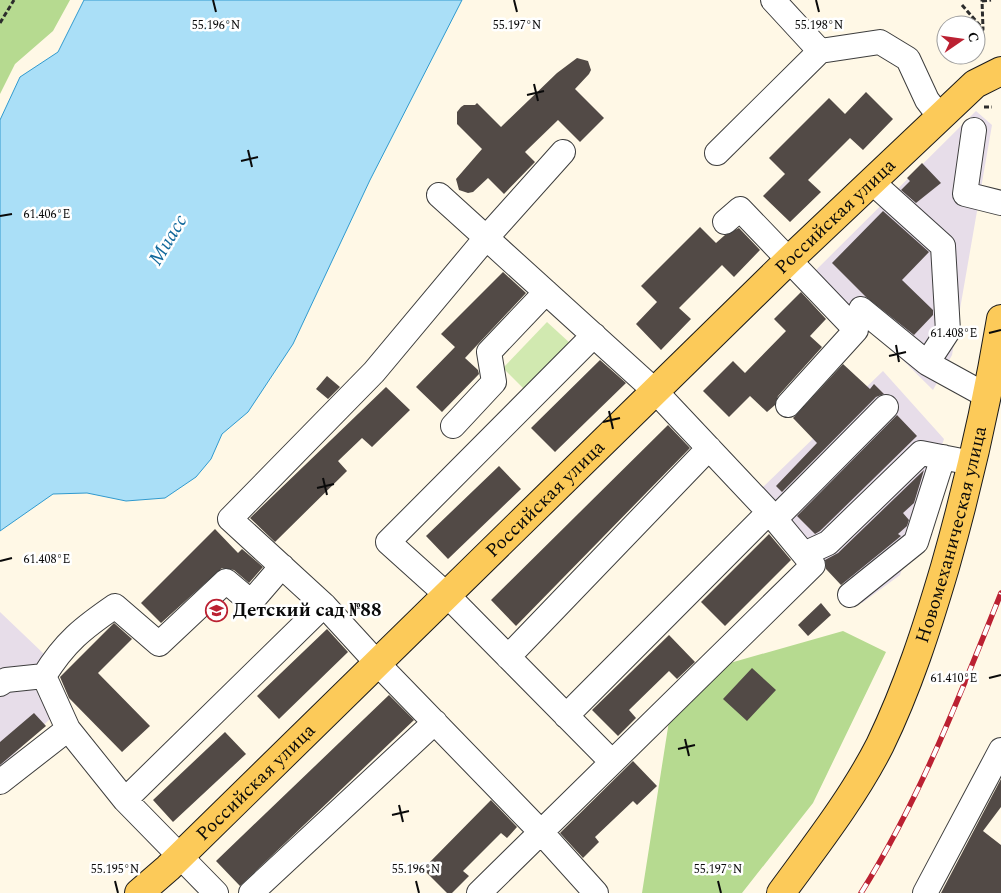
<svg xmlns="http://www.w3.org/2000/svg" width="1001" height="893" viewBox="0 0 1001 893" font-family="Spectral,serif">
	<style>
		.industrial { fill: #e7dde9 }
		.green { fill: #d1e9b0 }
		.forest { fill: #b6da90 }
		.water { fill: #aadff7; stroke: #309acf }
		.building { fill: #524a46 }
		.lines { fill: none; stroke-linecap: round; stroke-linejoin: round }
		.minor-casing { stroke: #3d3d3d; stroke-width: 26 }
		.major-casing { stroke: #1b1b1b; stroke-width: 30 }
		.path { stroke: #2c2c2c; stroke-width: 3; stroke-dasharray: 5 2.5; stroke-linecap: butt }
		.minor { stroke: #fff; stroke-width: 24 }
		.major { stroke: #fcca59; stroke-width: 28 }
		.rail-casing { stroke: #bb2132; stroke-width: 5.5 }
		.rail { stroke: #fff; stroke-width: 4; stroke-dasharray: 11; stroke-linecap: butt }
		.ticks { fill: none; stroke: #0a0a0a; stroke-width: 2 }
		.labels { text-anchor: middle; dominant-baseline: central; stroke-width: 5; stroke-linejoin: round; paint-order: stroke }
		.street-label { font-size: 19px; fill: #0a0a0a; stroke: #fff }
		.poi-label { font-size: 19px; font-weight: bold; fill: #0a0a0a; stroke: #fff; text-anchor: start }
		.water-label { font-size: 20px; font-style: italic; fill: #12699c; stroke: #fff }
		.ticks-label { font-size: 12px; text-anchor: middle; fill: #0a0a0a; stroke: #fff; stroke-width: 5; stroke-linejoin: round; paint-order: stroke }
	</style>
	<rect width="100%" height="100%" fill="#fff8e6"/>
	<path class="industrial" d="M976,111L992,125L952,355L933,390L814,272Z
		M883,371L944,439L900,575L862,603L762,488Z
		M0,612L44,654L34,670L36,690L55,714L0,768Z"/>
	<path class="green" d="M547,322L571,344L526,391L503,368Z"/>
	<path class="forest" d="M0,0H70L53,31L15,64L0,94Z
		M843,631L886,652L813,803L742,893H642L669,721L730,663Z"/>
	<path class="water" d="M84,0H462L370,180L293,344L248,412L222,434L211,459L196,477L165,498L126,501L87,493L53,494L0,531V120L20,77L58,52Z"/>
	<path class="building" d="M577,58L588,61L591,70L589,74L575,89L604,118L580,142L558,120L525,152L535,162L504,194L488,178L473,192L468,193L459,190L456,179L482,149L457,124V112L461,107L464,105H475L477,103L501,127L557,73Z
		M866,92L893,119L863,150L850,138L808,180L821,192L790,222L763,196L785,174L769,158L829,98L845,114Z
		M922,163L941,183L916,203L901,190L910,181L907,178Z
		M883,211L929,252L902,280L933,310V315L914,335L866,297L832,263Z
		M700,227L716,243L725,235L739,228L760,250L734,277L722,265L679,308L691,319L661,350L636,324L657,302L641,286Z
		M503,272L526,293L465,358L478,370L479,374L442,412L416,387L455,347L441,334Z
		M801,292L826,319L810,336L822,347L778,396L775,405L767,412L750,396L729,417L703,391L733,361L745,373L786,331L774,319Z
		M600,360L626,383L555,452L531,428Z
		M843,364L870,389L874,384L884,394L876,397L782,492L776,486L817,443L793,418Z
		M327,376L340,387L328,399L316,389Z
		M386,387L410,410L372,447L362,438L338,461L347,471L275,542L250,518Z
		M897,415L917,436L820,531L815,534L797,516Z
		M668,425L690,448L516,626L491,600Z
		M499,466L521,489L448,559L426,536Z
		M924,470L914,503L903,513L909,520L907,526L898,534L901,536L841,585L826,569L825,560L838,553Z
		M215,529L238,553L242,549L263,567L249,583L234,570L222,568L161,623L141,603Z
		M769,534L791,560L725,626L701,602Z
		M821,603L831,615L808,636L798,625Z
		M114,623L132,639L98,673L150,726L122,752L69,698L60,677Z
		M327,629L348,652L279,719L257,696Z
		M669,635L695,662L677,679L669,671L629,710L636,718L618,736L592,710Z
		M752,668L776,690L747,721L723,699Z
		M389,695L414,720L240,886L216,861Z
		M34,713L46,726L0,765V742Z
		M225,732L246,754L173,822L153,800Z
		M633,761L657,786L637,805L633,801L595,837L599,842L583,858L560,833Z
		M1001,779V807L983,831L1001,845V893H941Z
		M491,800L517,827L507,838L501,833L463,871L469,876L452,893H447L423,869Z"/>
	<g class="lines">
		<defs>
			<path id="minor" d="M773,0L820,51
				M974,130L965,194L1001,203
				M563,152L486,238L374,372L230,519L324,605L378,664L541,832L596,893
				M717,153L820,51L880,42L908,59L927,100L940,117
				M872,182L943,246L948,331L927,363L987,396
				M439,195L655,391L769,512L813,565L479,893
				M725,222L740,209L856,330L788,405
				M861,309L927,363
				M594,335L388,542L448,596L612,762
				M453,426L494,382L489,352L546,292
				M775,519L886,407
				M804,554L828,543L921,453L972,463
				M850,595L916,542L943,457
				M508,657L709,448
				M0,684L6,680L44,676
				M566,716L769,512
				M0,782L68,729
				M125,800L324,605
				M216,893L125,800L68,729L44,676C65,642 83,628 115,606L159,644L226,581L251,602L282,566
				M251,893L435,722
				M925,893L1001,750"/>
			<g id="major">
				<path id="s1" d="M139,893L168,868L789,260L975,84L1001,71"/>
				<path id="s2" d="M781,893C816,845 853,798 880,745C908,687 927,628 945,567C968,486 987,403 1001,319"/>
			</g>
		</defs>
		<use href="#minor" class="minor-casing"/>
		<use href="#major" class="major-casing"/>
		<path class="path" d="M982,1L991,0
			M962,5L983,29
			M0,23L14,0
			M976,53L983,29L982,0
			M966,62L974,55
			M984,107H992"/>
		<use href="#minor" class="minor"/>
		<use href="#major" class="major"/>
		<defs>
			<path id="rail" d="M861,893C920,799 960,695 1001,593"/>
		</defs>
		<use href="#rail" class="rail-casing"/>
		<use href="#rail" class="rail"/>
	</g>
	<path class="ticks" d="M213,0L216,12M514,0L517,12M816,0L819,12M534,84L538,101M527,95L544,91M248,150L252,167M241,161L258,157M0,216L12,214M989,333L1001,330M896,345L899,362M889,356L906,352M609,411L613,429M603,422L620,418M323,478L327,495M317,488L334,484M0,561L12,558M989,678L1001,675M685,739L689,756M678,749L695,745M399,805L403,822M392,815L409,811M115,881L118,893M416,881L419,893M718,881L721,893"/>
	<defs>
		<symbol id="school-ring" viewBox="-11 -11 22 22"><circle r="9.5" fill="#fff" stroke="#bb2132" stroke-width="1.5"/><path d="M0-5L7-2L0 1L-7-2ZM-4 1L0 2.5L4 1V4Q0 6-4 4Z" fill="#bb2132"/></symbol>
	</defs>
	<g fill-rule="evenodd">
		<use href="#school-ring" x="204" y="598" width="25" height="25"/>
	</g>
	<g class="labels">
		<g class="street-label">
			<text stroke="none"><textPath href="#s1" startOffset="971">Российская улица</textPath></text>
			<text stroke="none"><textPath href="#s1" startOffset="566">Российская улица</textPath></text>
			<text stroke="none"><textPath href="#s2" startOffset="401">Новомеханическая улица</textPath></text>
			<text stroke="none"><textPath href="#s1" startOffset="161">Российская улица</textPath></text>
		</g>
		<g class="poi-label">
			<text x="233" y="610">Детский сад №88</text>
		</g>
		<g class="water-label">
			<text transform="translate(168 240) rotate(-59)">Миасс</text>
		</g>
	</g>
	<g class="ticks-label">
		<text x="216" y="29">55.196°N</text>
		<text x="517" y="29">55.197°N</text>
		<text x="819" y="29">55.198°N</text>
		<text x="47" y="218">61.406°E</text>
		<text x="954" y="337">61.408°E</text>
		<text x="47" y="563">61.408°E</text>
		<text x="954" y="682">61.410°E</text>
		<text x="115" y="873">55.195°N</text>
		<text x="416" y="873">55.196°N</text>
		<text x="718" y="873">55.197°N</text>
	</g>
	<g transform="translate(961 40) rotate(77)"><circle r="24" fill="#ffffff" stroke="#9d9d9d"/>
	<path d="M0-4L9 19L0 12L-9 19Z" fill="#bb2132"/>
	<text y="-8" font-size="14" font-weight="bold" text-anchor="middle" fill="#0a0a0a">С</text>
	</g>
</svg>
